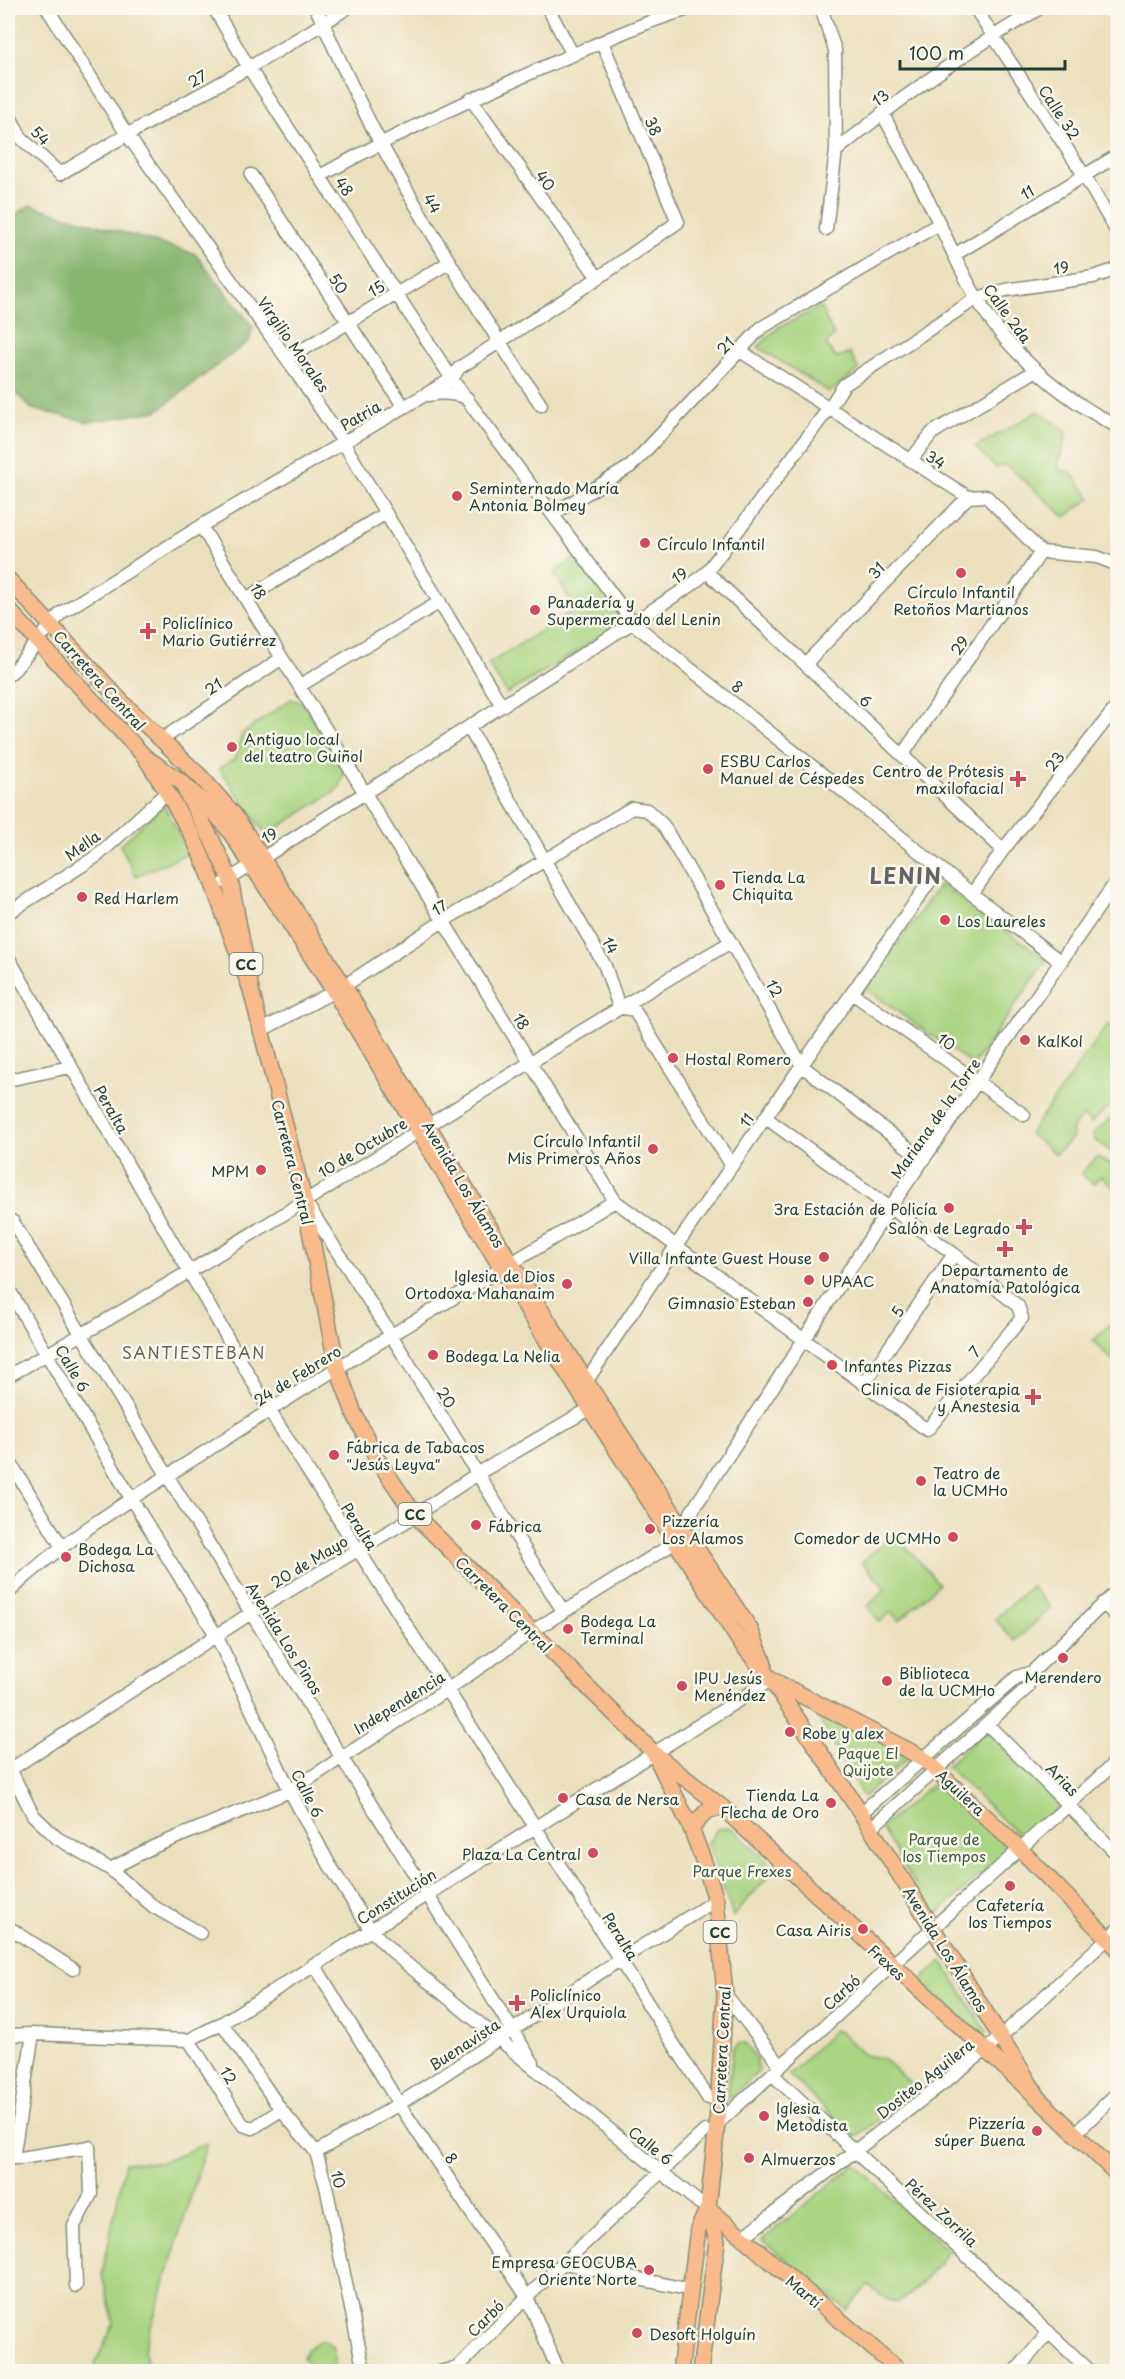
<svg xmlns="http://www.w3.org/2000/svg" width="1125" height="2379" viewBox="0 0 1125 2379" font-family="'Playpen Sans',sans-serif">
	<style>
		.green { fill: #a9d481; stroke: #64885a; stroke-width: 1.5 }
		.forest { fill: #86b66f; stroke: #527a52; stroke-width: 1.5 }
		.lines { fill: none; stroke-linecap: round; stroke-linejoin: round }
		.minor-casing { stroke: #858e78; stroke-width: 15 }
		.major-casing { stroke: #858e78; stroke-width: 18 }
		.minor { stroke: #fff; stroke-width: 12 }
		.major { stroke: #fabb8c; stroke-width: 15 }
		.poi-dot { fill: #d1495b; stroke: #fbf7ec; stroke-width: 2 }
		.labels { text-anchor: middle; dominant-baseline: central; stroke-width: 5; stroke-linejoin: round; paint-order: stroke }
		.shield { fill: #fbf7ec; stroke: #61756b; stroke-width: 1.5 }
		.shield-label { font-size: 14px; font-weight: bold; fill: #1f3d34 }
		.street-label { font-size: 15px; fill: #1f3d34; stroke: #fbf7ec }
		.poi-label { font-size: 15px; fill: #1f3d34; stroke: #fbf7ec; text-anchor: start }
		.park-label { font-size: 15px; fill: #3b5b43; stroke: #fbf7ec }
		.neighbourhood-label { font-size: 16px; letter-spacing: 1.5px; fill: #626567; stroke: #fbf7ec }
		.district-label { font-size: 21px; font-weight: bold; letter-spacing: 1.5px; fill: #626567; stroke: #fbf7ec }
	</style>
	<rect width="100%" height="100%" fill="#fbf7ec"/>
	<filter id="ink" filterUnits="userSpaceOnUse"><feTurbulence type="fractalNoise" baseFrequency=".0167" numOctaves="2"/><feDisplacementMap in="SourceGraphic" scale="12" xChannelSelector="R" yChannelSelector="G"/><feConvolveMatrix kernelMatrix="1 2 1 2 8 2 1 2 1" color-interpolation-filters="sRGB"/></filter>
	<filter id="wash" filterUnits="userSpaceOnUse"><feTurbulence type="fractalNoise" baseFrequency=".008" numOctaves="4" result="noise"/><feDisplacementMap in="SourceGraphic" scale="24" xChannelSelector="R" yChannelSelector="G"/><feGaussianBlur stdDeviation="1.35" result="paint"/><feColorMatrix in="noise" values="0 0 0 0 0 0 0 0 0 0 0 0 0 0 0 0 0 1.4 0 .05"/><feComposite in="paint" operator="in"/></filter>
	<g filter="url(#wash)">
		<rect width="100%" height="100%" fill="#ebe0bd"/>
		<path class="green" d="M821,307L834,336L826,344L836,358L850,353L859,370L829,392L758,347L779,327Z
			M1039,411L1067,432L1057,469L1071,473L1091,498L1065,517L1006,465L996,468L975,447Z
			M579,556L625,622L507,694L488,664L576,609L554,573Z
			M291,699L303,703L344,772L339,789L266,835L219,768L235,759L242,734Z
			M164,805L189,853L136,876L120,845Z
			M940,884L1047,960L973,1065L866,989Z
			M1108,1024L1117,1032V1100L1091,1123L1083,1116L1071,1130L1073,1137L1056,1154L1029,1134Z
			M1117,1113V1155L1094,1140L1093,1134Z
			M1097,1157L1117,1167V1191L1101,1176L1093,1184L1081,1174Z
			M1117,1317V1365L1093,1341Z
			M894,1533L939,1584L899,1621L891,1612L880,1622L867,1606L885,1589L862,1562Z
			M1031,1586L1051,1608L1015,1641L995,1619Z
			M813,1708L910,1756L863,1797Z
			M988,1730L1061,1806L1023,1839L946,1766Z
			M934,1783L974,1813L1012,1848L934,1916L881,1828Z
			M732,1828L775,1869L733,1916L708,1843L717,1829Z
			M942,1961L987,2032L983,2037L921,1981Z
			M834,2030L840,2032L864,2055L882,2058L918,2090L856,2137L789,2075Z
			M744,2043L757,2059L758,2072L727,2100L733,2049L738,2044Z
			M207,2143L144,2350L150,2371H96L95,2364L114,2323L102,2275L125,2162L160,2163Z
			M855,2164L948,2251C939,2262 910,2301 897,2302C886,2302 876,2291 868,2285L847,2310L762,2240Z
			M320,2340C335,2342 336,2354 333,2366C324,2369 308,2367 303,2357L308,2349Z"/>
		<path class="forest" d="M30,205L195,254L253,327L249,341L157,411L89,422L32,409L8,385V220Z"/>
	</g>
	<g filter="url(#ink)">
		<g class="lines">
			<defs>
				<path id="minor" d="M47,8L126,133L287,359L343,442L502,706
					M214,8L249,68L454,382L634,624L972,894L1061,962
					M316,8C337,53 357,100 381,144C430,233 484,320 541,405
					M548,8L573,55
					M821,8L835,50L836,151
					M975,8L1084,175L1118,234
					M471,99L598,278
					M8,113L22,139L60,174C154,116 255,69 347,8
					M882,113C902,149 921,185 939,223C958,263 977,307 1007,341C1038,376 1076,405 1118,427
					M251,175L404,407
					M320,176C397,133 477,96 558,61C602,42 647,20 693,8
					M826,229L836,151C900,98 968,50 1040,8
					M954,255L1118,155
					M740,351L968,497L986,496L1041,552L1097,557L1118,565
					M287,359L450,262
					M429,395C443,392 454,393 467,398
					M911,460L932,433L1035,371
					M553,514L631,466L761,328L939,224
					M201,526L615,1201L927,1430L1022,1318L1018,1306L954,1254L766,1118
					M707,572L1003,850
					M246,599L386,513
					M806,663L968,497
					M8,675L15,669L61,613L201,526L452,379L459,368L598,278L678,222L602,42
					M299,686L440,602
					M469,728L605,966L619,1007L634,1010L732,1166
					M161,740L282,658
					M903,754L1041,552
					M225,882L690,586L707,572L829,408L844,385L977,298L1006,290L1093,277L1118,269
					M972,894L1003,850L1118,705
					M8,913L97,856L167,792
					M8,957L269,1410L708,2098
					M852,993L1024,1115
					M262,1030L344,986L443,921L632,808L647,810L663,825L802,1066L924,1160
					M8,1080L70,1067
					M308,1206L391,1335L563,1611
					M8,1219L13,1222L251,1613L533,2063
					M8,1288L132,1500L216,1635L290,1791L329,1864L370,1929L397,1956L698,2202L708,2208
					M8,1376C254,1240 488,1083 731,942
					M864,1384L954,1254
					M581,1387L586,1382L676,1246L939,868
					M8,1459L62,1547
					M8,1593C67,1536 141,1493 211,1448C343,1362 479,1283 615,1201
					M1103,1603L1118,1618
					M987,1724L1118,1855
					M8,1765L33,1815L57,1838L110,1869L154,1907L200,1933
					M8,1771L251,1613L405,1522L477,1474L596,1405
					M861,1813L1017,1677L1032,1672L1118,1590
					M871,1828L1027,1688L1032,1672
					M110,1869L153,1847L290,1791L448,1689L531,1632L676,1542L692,1511L889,1209L1118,879
					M8,1927L73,1969
					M314,1964L399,2104L527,2297L559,2372
					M725,1994L781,2066
					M222,2023L281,2110L316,2152L326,2186L364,2372
					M8,2035L33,2034L189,2040L222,2023L771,1680
					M189,2040L243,2125L253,2128L281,2110
					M772,2074L1091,2372
					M717,2124L1118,1760
					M1075,2134L1118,2092
					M316,2152L399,2104L618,1961L716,1900
					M8,2158H21L89,2147L91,2194L74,2226L76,2286
					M13,2158L33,2034
					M742,2238L986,2050L1118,1929
					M564,2263L691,2290
					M439,2372L457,2368L527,2297L705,2131
					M1015,2372L1049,2332"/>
				<path id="major" d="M8,579L134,715
					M8,609L145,757L167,792L192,835L209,873L251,990L230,879L212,840L186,792
					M129,709L201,777L235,816L344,986L511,1263L600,1403L750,1629L764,1663
					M145,757L180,781L213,811L228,829L251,864L334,991L502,1269L578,1390L738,1639L771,1680L861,1813L1040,2100
					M251,990L304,1200L337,1367L354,1413L377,1459L415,1515L654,1753L691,1828L705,1865L716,1900L725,1994L717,2124L708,2208L698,2229L680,2372
					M774,1681L923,1758L1019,1848L1118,1949
					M656,1755L723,1808L1040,2100L1118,2175
					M691,1828L708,1810L723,1808
					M708,2208L901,2372
					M700,2372L717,2241L709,2211"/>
			</defs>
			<use href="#minor" class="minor-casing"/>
			<use href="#major" class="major-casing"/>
			<use href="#minor" class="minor"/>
			<use href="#major" class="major"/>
		</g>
	</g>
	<g class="poi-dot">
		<circle cx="457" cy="496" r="6"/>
		<circle cx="645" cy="543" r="6"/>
		<circle cx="961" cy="573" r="6"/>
		<circle cx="535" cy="610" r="6"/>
		<path d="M145 622h6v6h6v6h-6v6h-6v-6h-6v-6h6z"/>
		<circle cx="232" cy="747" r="6"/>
		<circle cx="708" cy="769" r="6"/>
		<path d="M1015 770h6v6h6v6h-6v6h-6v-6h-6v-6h6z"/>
		<circle cx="720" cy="885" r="6"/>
		<circle cx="82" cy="897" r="6"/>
		<circle cx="945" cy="920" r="6"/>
		<circle cx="1025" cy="1040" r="6"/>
		<circle cx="673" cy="1058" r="6"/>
		<circle cx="653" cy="1149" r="6"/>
		<circle cx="261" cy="1170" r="6"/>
		<circle cx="949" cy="1208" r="6"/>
		<path d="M1021 1218h6v6h6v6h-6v6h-6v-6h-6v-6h6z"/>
		<path d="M1002 1240h6v6h6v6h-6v6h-6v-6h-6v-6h6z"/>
		<circle cx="824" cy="1257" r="6"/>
		<circle cx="809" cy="1280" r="6"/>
		<circle cx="567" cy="1284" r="6"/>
		<circle cx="808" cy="1302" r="6"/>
		<circle cx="433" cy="1355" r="6"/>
		<circle cx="832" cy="1365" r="6"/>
		<path d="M1030 1388h6v6h6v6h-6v6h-6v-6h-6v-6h6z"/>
		<circle cx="334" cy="1455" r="6"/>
		<circle cx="921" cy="1481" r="6"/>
		<circle cx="476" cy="1525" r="6"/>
		<circle cx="650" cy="1529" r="6"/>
		<circle cx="953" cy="1537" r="6"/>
		<circle cx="66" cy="1557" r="6"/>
		<circle cx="568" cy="1629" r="6"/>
		<circle cx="1063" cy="1658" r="6"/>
		<circle cx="887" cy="1681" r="6"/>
		<circle cx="682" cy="1686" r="6"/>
		<circle cx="790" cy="1732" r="6"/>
		<circle cx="563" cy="1798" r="6"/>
		<circle cx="831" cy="1803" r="6"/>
		<circle cx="593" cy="1853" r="6"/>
		<circle cx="1010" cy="1886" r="6"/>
		<circle cx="863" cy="1929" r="6"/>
		<path d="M514 1994h6v6h6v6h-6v6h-6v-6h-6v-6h6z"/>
		<circle cx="764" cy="2116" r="6"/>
		<circle cx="1037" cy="2131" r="6"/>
		<circle cx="749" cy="2158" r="6"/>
		<circle cx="649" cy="2270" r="6"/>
		<circle cx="637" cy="2333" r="6"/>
	</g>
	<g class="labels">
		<g class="shield">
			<rect x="229.5" y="953" width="33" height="22" rx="4.5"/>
			<rect x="398.5" y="1503" width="33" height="22" rx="4.5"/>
			<rect x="703.5" y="1921" width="33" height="22" rx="4.5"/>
		</g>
		<g class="shield-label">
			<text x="246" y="964">CC</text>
			<text x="415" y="1514">CC</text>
			<text x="720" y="1932">CC</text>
		</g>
		<g class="street-label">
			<text transform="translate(197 78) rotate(-28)">27</text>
			<text transform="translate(880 97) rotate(-36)">13</text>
			<text transform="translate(1060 112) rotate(57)">Calle 32</text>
			<text transform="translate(654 126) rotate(67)">38</text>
			<text transform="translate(41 135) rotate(46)">54</text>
			<text transform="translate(546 180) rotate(55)">40</text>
			<text transform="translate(345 186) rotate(57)">48</text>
			<text transform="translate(1027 192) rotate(-32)">11</text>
			<text transform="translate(433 203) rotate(60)">44</text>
			<text transform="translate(1061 267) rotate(-10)">19</text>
			<text transform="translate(339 283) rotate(57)">50</text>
			<text transform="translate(376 288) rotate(-31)">15</text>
			<text transform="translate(1008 313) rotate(54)">Calle 2da</text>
			<text transform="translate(294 344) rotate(55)">Virgilio Morales</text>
			<text transform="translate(725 345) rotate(-47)">21</text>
			<text transform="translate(360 415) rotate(-30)">Patria</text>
			<text transform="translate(936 459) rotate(33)">34</text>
			<text transform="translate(876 570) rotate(-46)">31</text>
			<text transform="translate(679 575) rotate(-36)">19</text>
			<text transform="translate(259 591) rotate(59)">18</text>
			<text transform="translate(959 645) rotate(-56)">29</text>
			<text transform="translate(100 680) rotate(48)">Carretera Central</text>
			<text transform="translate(213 686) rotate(-34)">21</text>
			<text transform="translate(738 686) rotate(38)">8</text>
			<text transform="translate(866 700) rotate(43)">6</text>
			<text transform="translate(1054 761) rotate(-52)">23</text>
			<text transform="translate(269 835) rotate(-32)">19</text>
			<text transform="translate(82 845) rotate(-36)">Mella</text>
			<text transform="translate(439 907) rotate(-32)">17</text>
			<text transform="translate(611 945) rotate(60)">14</text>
			<text transform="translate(775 988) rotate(60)">12</text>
			<text transform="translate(522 1021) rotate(59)">18</text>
			<text transform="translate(947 1041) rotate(35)">10</text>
			<text transform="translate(112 1109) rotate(60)">Peralta</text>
			<text transform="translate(935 1118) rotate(-55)">Mariana de la Torre</text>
			<text transform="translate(746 1120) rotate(-55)">11</text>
			<text transform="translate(362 1147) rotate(-31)">10 de Octubre</text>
			<text transform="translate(293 1162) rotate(76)">Carretera Central</text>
			<text transform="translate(464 1184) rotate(59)">Avenida Los Álamos</text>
			<text transform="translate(897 1311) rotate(-55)">5</text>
			<text transform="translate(974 1351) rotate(-50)">7</text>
			<text transform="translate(73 1368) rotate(60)">Calle 6</text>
			<text transform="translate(297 1375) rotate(-32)">24 de Febrero</text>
			<text transform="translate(447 1397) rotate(58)">20</text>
			<text transform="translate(360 1526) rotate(57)">Peralta</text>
			<text transform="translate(309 1561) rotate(-31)">20 de Mayo</text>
			<text transform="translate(504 1604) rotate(45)">Carretera Central</text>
			<text transform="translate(285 1638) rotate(58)">Avenida Los Pinos</text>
			<text transform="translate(399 1702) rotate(-32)">Independencia</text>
			<text transform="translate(1063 1779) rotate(46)">Arias</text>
			<text transform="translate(961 1792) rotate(43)">Aguilera</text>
			<text transform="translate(308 1793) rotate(63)">Calle 6</text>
			<text transform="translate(396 1896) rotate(-32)">Constitución</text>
			<text transform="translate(621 1936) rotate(58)">Peralta</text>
			<text transform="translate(946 1949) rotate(58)">Avenida Los Álamos</text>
			<text transform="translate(887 1962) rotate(43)">Frexes</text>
			<text transform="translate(841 1992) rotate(-42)">Carbó</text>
			<text transform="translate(464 2044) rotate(-33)">Buenavista</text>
			<text transform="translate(721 2050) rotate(-87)">Carretera Central</text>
			<text transform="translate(229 2075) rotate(58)">12</text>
			<text transform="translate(925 2078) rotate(-38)">Dositeo Aguilera</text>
			<text transform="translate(651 2145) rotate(39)">Calle 6</text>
			<text transform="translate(452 2158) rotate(56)">8</text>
			<text transform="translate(339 2179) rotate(75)">10</text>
			<text transform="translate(942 2212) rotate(43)">Pérez Zorrila</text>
			<text transform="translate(804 2291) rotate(40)">Martí</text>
			<text transform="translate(485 2318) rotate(-45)">Carbó</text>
		</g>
		<g class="poi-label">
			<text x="469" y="487">Seminternado María<tspan x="469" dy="17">Antonia Bolmey</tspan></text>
			<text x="657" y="543">Círculo Infantil</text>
			<text x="961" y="591" text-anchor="middle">Círculo Infantil<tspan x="961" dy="17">Retoños Martianos</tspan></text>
			<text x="547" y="601">Panadería y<tspan x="547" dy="17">Supermercado del Lenin</tspan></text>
			<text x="162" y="622">Policlínico<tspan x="162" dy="17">Mario Gutiérrez</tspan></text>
			<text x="244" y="738">Antiguo local<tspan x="244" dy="17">del teatro Guiñol</tspan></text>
			<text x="720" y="760">ESBU Carlos<tspan x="720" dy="17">Manuel de Céspedes</tspan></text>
			<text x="1004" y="770" text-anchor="end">Centro de Prótesis<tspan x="1004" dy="17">maxilofacial</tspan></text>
			<text x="732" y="876">Tienda La<tspan x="732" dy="17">Chiquita</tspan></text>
			<text x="94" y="897">Red Harlem</text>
			<text x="957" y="920">Los Laureles</text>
			<text x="1037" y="1040">KalKol</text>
			<text x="685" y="1058">Hostal Romero</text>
			<text x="641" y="1140" text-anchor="end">Círculo Infantil<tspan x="641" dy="17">Mis Primeros Años</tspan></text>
			<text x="249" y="1170" text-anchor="end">MPM</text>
			<text x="937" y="1208" text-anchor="end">3ra Estación de Policía</text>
			<text x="1010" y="1227" text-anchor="end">Salón de Legrado</text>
			<text x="812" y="1257" text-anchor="end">Villa Infante Guest House</text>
			<text x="1005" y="1269" text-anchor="middle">Departamento de<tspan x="1005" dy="17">Anatomía Patológica</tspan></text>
			<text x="555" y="1275" text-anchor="end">Iglesia de Dios<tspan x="555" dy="17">Ortodoxa Mahanaim</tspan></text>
			<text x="821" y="1280">UPAAC</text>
			<text x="796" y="1302" text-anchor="end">Gimnasio Esteban</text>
			<text x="445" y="1355">Bodega La Nelia</text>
			<text x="844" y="1365">Infantes Pizzas</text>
			<text x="1020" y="1388" text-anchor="end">Clinica de Fisioterapia<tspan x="1020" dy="17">y Anestesia</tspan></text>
			<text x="346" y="1446">Fábrica de Tabacos<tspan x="346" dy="17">"Jesús Leyva"</tspan></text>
			<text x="933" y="1472">Teatro de<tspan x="933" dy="17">la UCMHo</tspan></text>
			<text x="662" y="1520">Pizzería<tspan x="662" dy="17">Los Alamos</tspan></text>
			<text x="488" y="1525">Fábrica</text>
			<text x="941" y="1537" text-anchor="end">Comedor de UCMHo</text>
			<text x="78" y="1548">Bodega La<tspan x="78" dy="17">Dichosa</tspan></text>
			<text x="580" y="1620">Bodega La<tspan x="580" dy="17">Terminal</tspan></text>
			<text x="899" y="1672">Biblioteca<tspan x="899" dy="17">de la UCMHo</tspan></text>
			<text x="1063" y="1676" text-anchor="middle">Merendero</text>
			<text x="694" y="1677">IPU Jesús<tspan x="694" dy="17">Menéndez</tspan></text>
			<text x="802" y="1732">Robe y alex</text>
			<text x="819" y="1794" text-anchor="end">Tienda La<tspan x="819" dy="17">Flecha de Oro</tspan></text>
			<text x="575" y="1798">Casa de Nersa</text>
			<text x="581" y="1853" text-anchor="end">Plaza La Central</text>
			<text x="1010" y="1904" text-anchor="middle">Cafetería<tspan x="1010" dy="17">los Tiempos</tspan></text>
			<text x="851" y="1929" text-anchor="end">Casa Airis</text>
			<text x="530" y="1994">Policlínico<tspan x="530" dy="17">Alex Urquiola</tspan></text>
			<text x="776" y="2107">Iglesia<tspan x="776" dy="17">Metodista</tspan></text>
			<text x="1025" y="2122" text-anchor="end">Pizzería<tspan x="1025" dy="17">súper Buena</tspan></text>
			<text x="761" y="2158">Almuerzos</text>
			<text x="637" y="2261" text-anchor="end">Empresa GEOCUBA<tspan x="637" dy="17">Oriente Norte</tspan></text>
			<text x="649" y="2333">Desoft Holguín</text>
		</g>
		<g class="park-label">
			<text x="868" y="1752">Paque El<tspan x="868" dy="17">Quijote</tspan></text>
			<text x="944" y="1838">Parque de<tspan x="944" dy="17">los Tiempos</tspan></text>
			<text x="742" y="1870">Parque Frexes</text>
		</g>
		<g class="neighbourhood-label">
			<text x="194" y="1352">SANTIESTEBAN</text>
		</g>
		<g class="district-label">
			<text x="906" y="875">LENIN</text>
		</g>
	</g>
	<rect width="1125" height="2379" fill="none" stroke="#fbf7ec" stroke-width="30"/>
	<path d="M900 60v9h165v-9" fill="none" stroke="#1f3d34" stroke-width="3"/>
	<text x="909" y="60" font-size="18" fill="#1f3d34" stroke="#fbf7ec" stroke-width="4.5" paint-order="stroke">100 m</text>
</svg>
